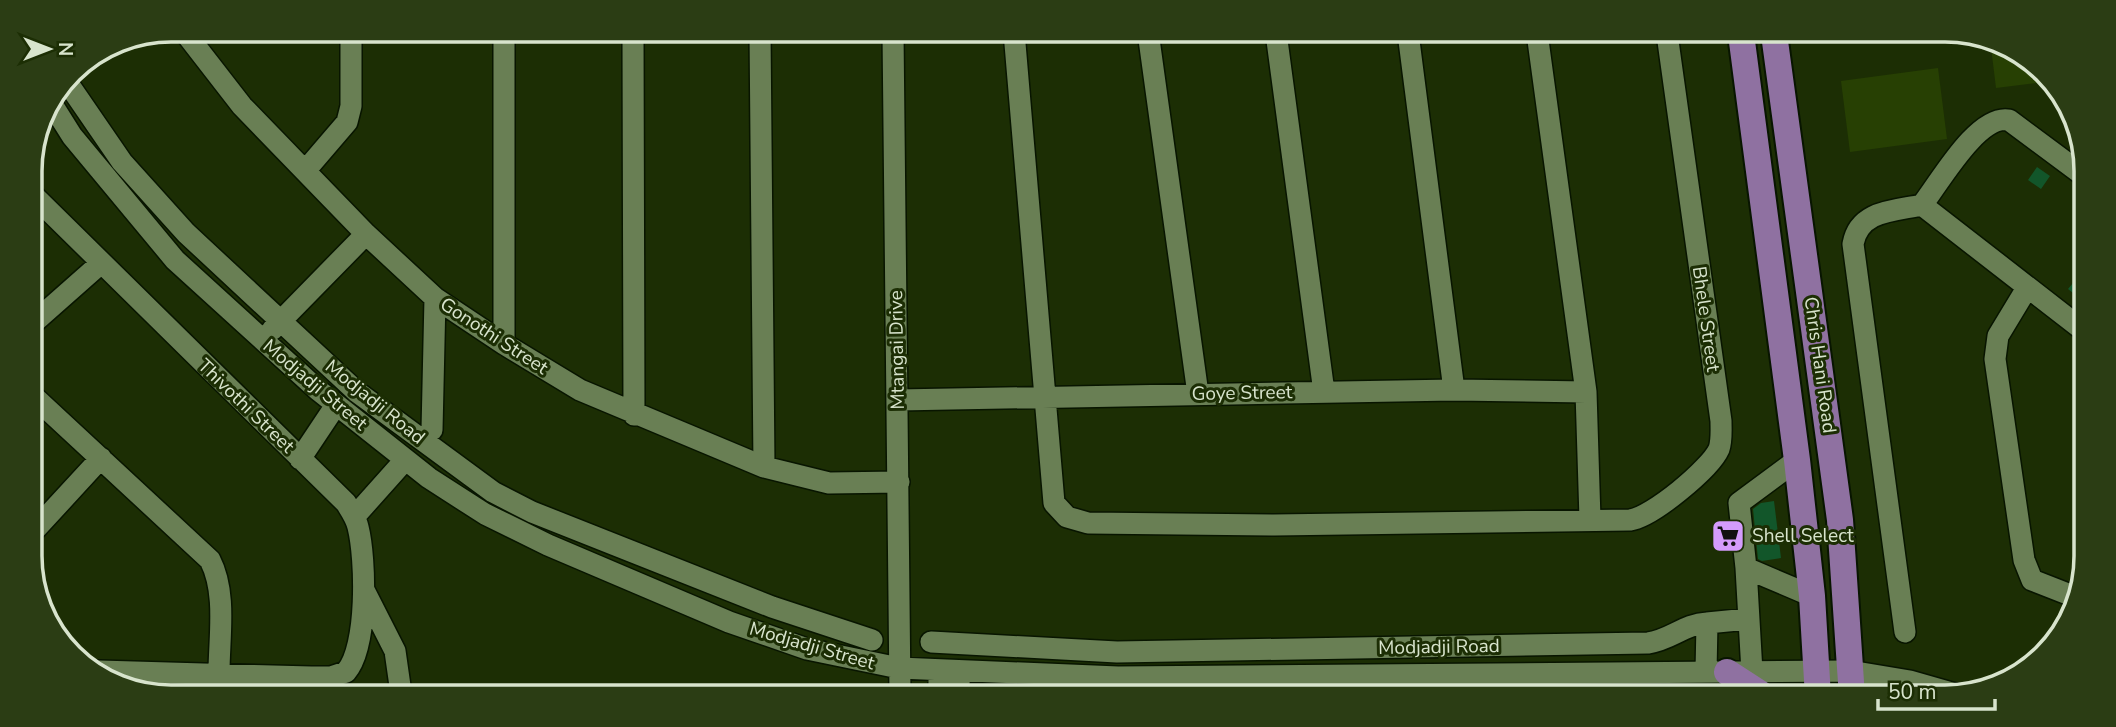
<svg xmlns="http://www.w3.org/2000/svg" width="2116" height="727" viewBox="0 0 2116 727" font-family="'Nunito Sans',sans-serif">
	<style>
		.green { fill: #274003 }
		.building { fill: #12562a }
		.lines { fill: none; stroke-linecap: round; stroke-linejoin: round }
		.minor-casing { stroke: #081500; stroke-width: 24 }
		.major-casing { stroke: #081500; stroke-width: 30 }
		.minor { stroke: #697f54; stroke-width: 21 }
		.major { stroke: #8f71a1; stroke-width: 26 }
		.labels { text-anchor: middle; dominant-baseline: central; stroke-width: 6; stroke-linejoin: round; paint-order: stroke }
		.street-label { font-size: 19px; fill: #d8e4cd; stroke: #1c2e04 }
		.poi-label { font-size: 19px; fill: #d8e4cd; stroke: #1c2e04; text-anchor: start }
		.rim { fill: none; stroke: #d8e4cd; stroke-width: 3.5 }
	</style>
	<rect width="100%" height="100%" fill="#1c2e04"/>
	<path class="green" d="M1990,39L2051,77L2053,81L1996,88Z
		M1938,68L1947,139L1850,152L1841,81Z"/>
	<path class="building" d="M2037,167L2050,176L2041,189L2028,180Z
		M2083,271V301L2068,289Z
		M1774,501L1781,558L1762,561L1758,559L1753,509L1761,503Z"/>
	<g class="lines">
		<defs>
			<path id="minor" d="M183,30L242,106L366,234L435,298L504,344L580,390L764,467L829,483L899,482
				M633,31L634,415
				M760,31L764,467
				M893,32L900,694
				M1014,32L1054,503L1067,517L1088,523L1274,525L1630,520C1652,517 1710,469 1719,449C1722,440 1721,430 1721,421L1667,34
				M1148,32L1198,394
				M1276,33L1324,392
				M1408,33L1454,390
				M1537,33L1586,392L1590,519
				M65,79L122,162L186,233L357,392L493,492L532,512L772,607L872,640
				M50,101L72,136L175,260L318,390L429,478L485,514L548,545L729,622L807,649L899,668L1118,677L1850,671L1910,681L1959,695
				M305,171L347,122L351,106V30
				M30,192L346,503C351,511 356,518 358,527C366,559 368,647 346,672L331,677H311L99,671
				M1922,205C1940,182 1978,114 2009,120L2083,175
				M1922,205L2083,330
				M2027,288L1998,336L1995,359L2024,560L2032,580L2078,598
				M31,325L100,264
				M272,330L366,234
				M504,344V37L509,31
				M31,394L210,560C227,593 219,637 219,673
				M898,400L1454,390L1586,392
				M432,430L435,298
				M300,459L336,405
				M1797,460L1739,503L1746,568L1812,596
				M355,516L405,460
				M32,533L101,458
				M1746,568L1752,672
				M364,590L395,651L401,693
				M1707,623L1748,619
				M1905,632L1853,244C1859,210 1894,211 1922,205
				M931,642L1117,652L1648,643C1671,640 1684,624 1707,623L1706,672
				M939,671V694
				M1458,675V696
				M958,694L960,672"/>
			<path id="major" d="M1741,34L1797,460L1812,596L1818,697
				M1774,34L1840,520L1852,697
				M1727,672L1764,696"/>
		</defs>
		<use href="#minor" class="minor-casing"/>
		<use href="#major" class="major-casing"/>
		<use href="#minor" class="minor"/>
		<use href="#major" class="major"/>
	</g>
	<defs>
		<symbol id="supermarket-square" viewBox="-11 -11 22 22"><rect x="-9" y="-9" width="18" height="18" rx="4" fill="#d49cfc" stroke="#1c2e04"/><path d="M-6-5.5h2.5l.6 2H6L4.5 2H-2.5L-4.4-4H-6ZM-1.5 3.2a1.3 1.3 0 1 0 .1 0ZM3 3.2a1.3 1.3 0 1 0 .1 0Z" fill="#111"/></symbol>
	</defs>
	<g fill-rule="evenodd">
		<use href="#supermarket-square" x="1709" y="517" width="38" height="38"/>
	</g>
	<g class="labels">
		<g class="street-label">
			<text transform="translate(1706 319) rotate(82)">Bhele Street</text>
			<text transform="translate(494 336) rotate(33)">Gonothi Street</text>
			<text transform="translate(897 350) rotate(-91)">Mtangai Drive</text>
			<text transform="translate(1820 365) rotate(82)">Chris Hani Road</text>
			<text transform="translate(315 385) rotate(40)">Modjadji Street</text>
			<text transform="translate(1242 393) rotate(-1)">Goye Street</text>
			<text transform="translate(375 402) rotate(39)">Modjadji Road</text>
			<text transform="translate(246 406) rotate(44)">Thivothi Street</text>
			<text transform="translate(812 646) rotate(16)">Modjadji Street</text>
			<text transform="translate(1439 647) rotate(-1)">Modjadji Road</text>
		</g>
		<g class="poi-label">
			<text x="1752" y="536">Shell Select</text>
		</g>
	</g>
	<path d="M0 0H2116V727H0ZM171 42H1945A129 129 0 0 1 2074 171V556A129 129 0 0 1 1945 685H171A129 129 0 0 1 42 556V171A129 129 0 0 1 171 42Z" fill="#2b3d14" fill-rule="evenodd"/>
	<path class="rim" d="M171 42H1945A129 129 0 0 1 2074 171V556A129 129 0 0 1 1945 685H171A129 129 0 0 1 42 556V171A129 129 0 0 1 171 42Z"/>
	<g transform="translate(49 49) rotate(90)" stroke="#1c2e04" stroke-width="5" paint-order="stroke">
	<path d="M0-5L12 26L0 18L-12 26Z" fill="#d8e4cd"/>
	<text y="-10" font-size="19" font-weight="bold" text-anchor="middle" fill="#d8e4cd">N</text>
	</g>
	<path d="M1878 699v10h117v-10" fill="none" stroke="#d8e4cd" stroke-width="3.5"/>
	<text x="1888" y="699" font-size="21" fill="#d8e4cd" stroke="#1c2e04" stroke-width="5" paint-order="stroke">50 m</text>
</svg>
